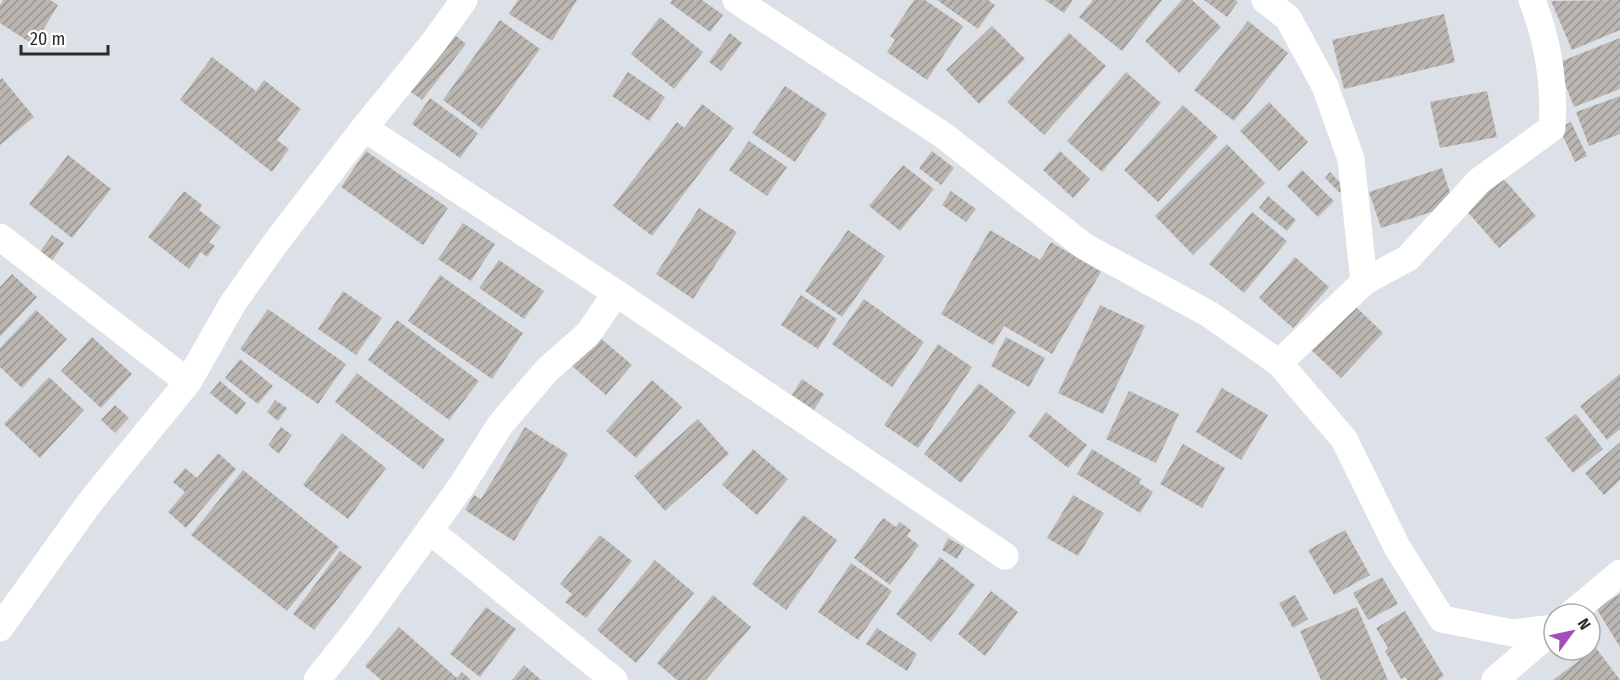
<svg xmlns="http://www.w3.org/2000/svg" width="1620" height="680" viewBox="0 0 1620 680" font-family="'Fira Sans Condensed',sans-serif">
	<style>
		.building { fill: url(#building-hatch) }
		.lines { fill: none; stroke-linecap: round; stroke-linejoin: round }
		.street { stroke: #fff; stroke-width: 27 }
	</style>
	<defs>
		<pattern id="building-hatch" width="6" height="6" patternUnits="userSpaceOnUse" patternTransform="scale(1.5)"><rect width="6" height="6" fill="#bbb6b1"/><path d="M-1 1l2-2M0 6l6-6M5 7l2-2" fill="none" stroke="#989490"/></pattern>
	</defs>
	<rect width="100%" height="100%" fill="#dce1e7"/>
	<path class="building" d="M3,0H50L58,5L34,45L0,23V5Z
		M518,0H577L552,41L509,14Z
		M672,0H702L723,15L710,32L670,3Z
		M914,0H925L963,26L927,80L887,52L895,40L890,36Z
		M937,0H988L995,5L978,29Z
		M1045,0H1073L1064,13Z
		M1093,0H1162L1122,51L1079,17Z
		M1182,0H1192L1221,27L1179,73L1145,41Z
		M1204,0H1235L1238,2L1227,17Z
		M1620,0V30L1572,50L1551,1Z
		M1444,14L1455,62L1344,89L1332,40Z
		M660,17L703,52L674,89L631,54Z
		M500,20L540,49L482,129L443,100Z
		M1248,21L1288,53L1234,121L1194,90Z
		M992,26L1025,59L979,104L946,70Z
		M451,32L466,44L422,100L407,89Z
		M730,33L742,43L721,71L709,62Z
		M1069,33L1106,66L1044,135L1007,102Z
		M1620,38V89L1574,107L1557,63Z
		M212,57L256,91L264,80L301,109L277,140L289,149L272,172L180,100Z
		M628,72L665,97L649,121L612,96Z
		M1126,72L1161,103L1102,172L1067,141Z
		M2,78L34,117L0,145V80Z
		M785,86L827,114L795,162L752,133Z
		M1487,91L1497,137L1440,148L1430,102Z
		M1620,96V134L1589,146L1576,112Z
		M430,98L478,133L460,158L412,124Z
		M1269,102L1308,142L1279,171L1240,131Z
		M702,104L734,128L652,236L613,206L677,122L684,128Z
		M1183,105L1218,137L1158,202L1124,170Z
		M1571,122L1587,156L1575,162L1559,128Z
		M749,141L787,167L767,196L729,170Z
		M1227,144L1265,183L1193,255L1155,216Z
		M366,151L448,208L423,245L341,187Z
		M932,151L954,168L941,185L919,168Z
		M1060,151L1090,179L1073,198L1043,170Z
		M68,155L111,189L72,238L29,204Z
		M903,165L934,189L900,231L869,206Z
		M1442,168L1454,205L1381,228L1369,192Z
		M1302,170L1334,201L1318,217L1287,186Z
		M1330,172L1345,188L1340,193L1325,178Z
		M1502,177L1536,216L1499,248L1465,209Z
		M184,191L202,205L199,210L221,227L209,242L215,246L207,257L201,252L189,269L148,237Z
		M951,191L976,209L966,222L942,205Z
		M1268,196L1296,220L1287,231L1259,208Z
		M699,208L737,232L693,299L656,274Z
		M1252,212L1287,241L1244,293L1209,264Z
		M463,223L495,244L471,281L438,259Z
		M848,230L885,256L842,317L805,291Z
		M990,230L1040,260L1051,242L1101,272L1052,354L1004,326L993,345L941,314Z
		M52,235L64,243L51,262L39,253Z
		M1295,257L1329,287L1293,328L1259,298Z
		M499,260L544,291L524,319L479,288Z
		M12,274L37,297L0,337V287Z
		M440,275L523,333L492,379L408,321Z
		M343,291L382,318L356,355L318,329Z
		M801,295L837,319L818,349L781,325Z
		M864,299L924,342L892,387L832,344Z
		M1350,301L1383,333L1341,378L1307,346Z
		M1100,305L1145,326L1103,414L1058,393Z
		M268,309L346,364L318,404L240,349Z
		M36,310L67,339L22,388L0,367V348Z
		M397,320L479,381L449,420L368,360Z
		M598,336L632,365L606,395L572,366Z
		M92,337L132,374L101,408L61,371Z
		M1006,337L1045,358L1029,387L991,366Z
		M938,344L972,367L918,448L884,425Z
		M240,359L273,386L258,404L225,378Z
		M357,373L445,440L423,469L335,402Z
		M1620,374V429L1607,440L1580,406Z
		M49,377L84,410L40,458L4,424Z
		M802,379L824,394L814,410L792,395Z
		M652,380L682,407L636,458L606,431Z
		M220,381L246,403L237,415L210,393Z
		M979,383L1016,412L961,483L924,454Z
		M1222,388L1268,415L1241,460L1196,432Z
		M1129,391L1179,414L1156,463L1106,439Z
		M275,400L287,408L278,421L267,412Z
		M115,405L129,418L115,433L101,420Z
		M1046,412L1087,445L1068,468L1028,436Z
		M1576,414L1603,449L1573,473L1545,438Z
		M698,419L729,454L665,511L634,476Z
		M281,427L292,435L279,454L268,445Z
		M525,427L568,454L514,541L465,510L474,495L481,499Z
		M342,433L386,468L348,519L303,485Z
		M1620,442V480L1604,495L1585,473Z
		M1183,444L1225,468L1202,508L1160,484Z
		M753,449L788,479L757,515L722,485Z
		M1092,449L1141,479L1139,483L1153,492L1140,513L1077,474Z
		M218,453L236,469L186,528L168,512L185,492L173,482L185,468L197,478Z
		M243,470L339,547L287,611L191,535Z
		M1073,495L1104,513L1078,556L1047,538Z
		M803,515L837,540L786,610L752,584Z
		M883,518L896,527L900,522L911,530L907,536L919,545L890,585L854,558Z
		M1345,530L1370,575L1334,595L1308,550Z
		M600,535L632,561L586,618L565,602L572,594L560,584Z
		M948,538L964,547L957,559L942,550Z
		M340,551L362,567L314,630L293,614Z
		M940,557L975,585L931,642L896,614Z
		M655,560L694,593L636,663L597,630Z
		M851,563L892,591L858,640L818,612Z
		M1382,577L1398,604L1368,620L1353,593Z
		M991,591L1018,612L985,656L958,634Z
		M1620,594V647L1596,608Z
		M713,595L751,627L706,680H677L657,663Z
		M1295,595L1308,619L1293,628L1279,603Z
		M486,607L516,629L480,677L450,654Z
		M1357,607L1388,680H1321L1300,631Z
		M1405,611L1444,676L1438,680H1407L1405,677L1401,679L1385,651L1388,648L1376,628Z
		M399,627L457,678L462,672L471,680H381L365,666Z
		M877,628L917,654L907,671L866,644Z
		M1596,648L1620,680H1553Z
		M524,665L541,680H512Z"/>
	<g class="lines">
		<path class="street" d="M736,0L943,135L1084,246L1209,314L1279,363L1344,439L1397,547L1442,619L1512,633L1554,628
			M1265,0L1288,18L1325,86L1351,159L1364,282
			M364,128L616,293L1005,556
			M0,237L188,382
			M1279,363L1364,282L1408,258L1479,181L1552,128C1555,84 1548,41 1532,0
			M429,530L614,680
			M1571,614L1620,573
			M0,628L91,501L188,382L233,303L277,241L364,128L434,42L464,0
			M317,680L359,627L416,549L462,485L500,425L547,370L588,334L616,293
			M1495,680L1554,629"/>
	</g>
	<g transform="translate(1572 632) rotate(57)"><circle r="28" fill="#ffffff" stroke="#aaabab" stroke-width="1.5"/>
	<path d="M0-4.5L10 22L0 15L-10 22Z" fill="#a34ebb"/>
	<text y="-9" font-size="16" font-weight="bold" text-anchor="middle" fill="#2a2c2e">N</text>
	</g>
	<path d="M21 45v9h87v-9" fill="none" stroke="#2a2c2e" stroke-width="3"/>
	<text x="30" y="45" font-size="18" fill="#2a2c2e" stroke="#ffffff" stroke-width="4.5" paint-order="stroke">20 m</text>
</svg>
